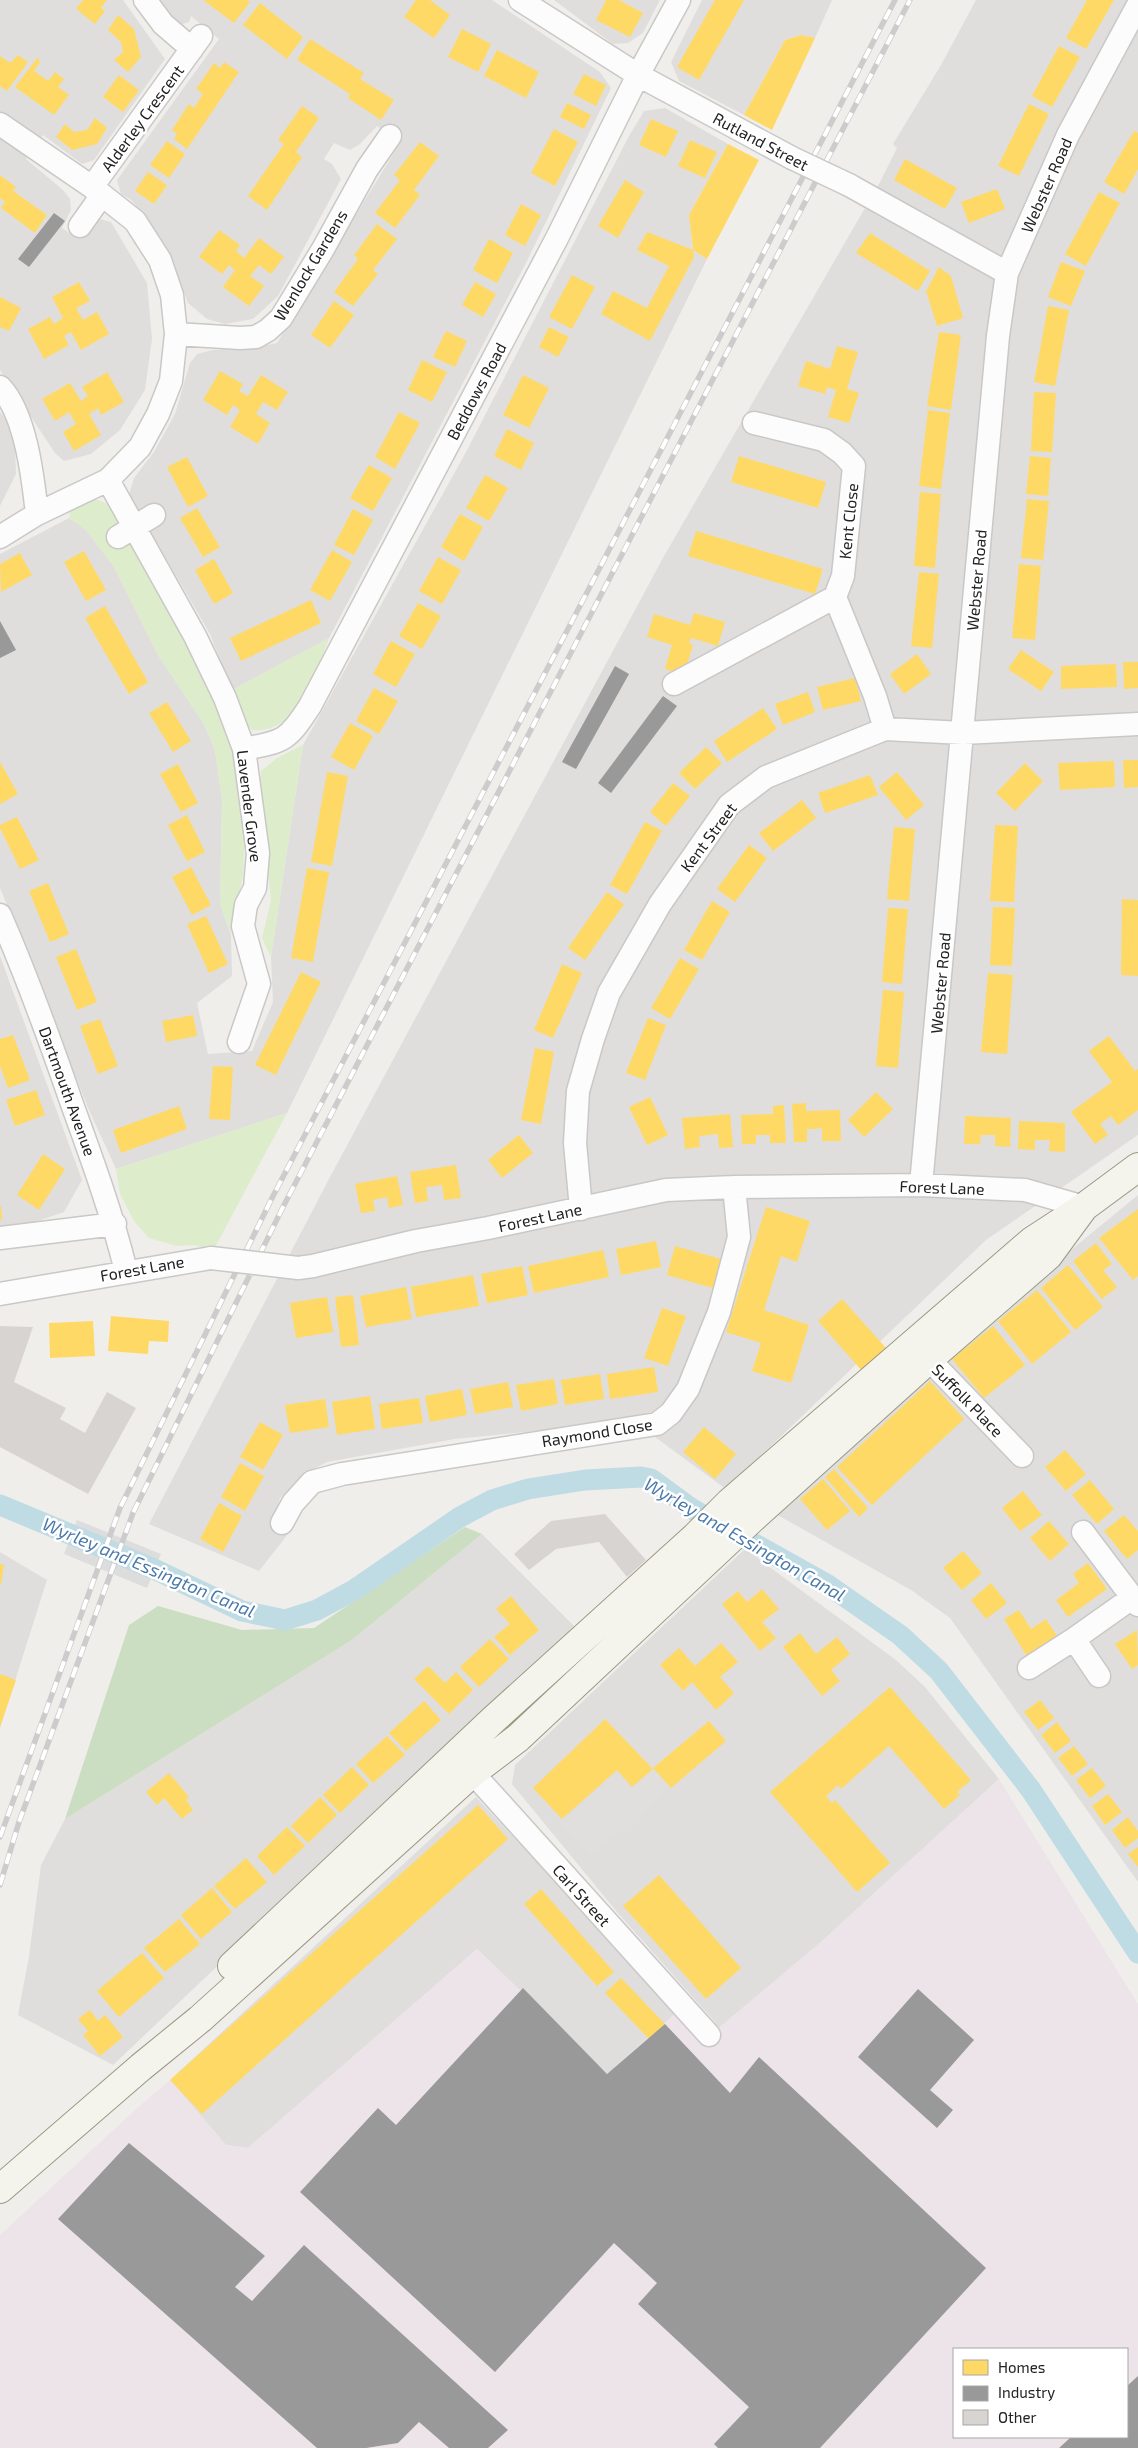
<svg xmlns="http://www.w3.org/2000/svg" width="1138" height="2448" viewBox="0 0 1138 2448" font-family="'Exo 2',sans-serif">
	<style>
		.residential { fill: #dfdedc }
		.industrial { fill: #ede4e9; fill-rule: evenodd }
		.grass { fill: #ddeccb }
		.forest { fill: #cbdec1 }
		.parking { fill: #e0dfde }
		.pier { fill: #dedddd }
		.homes { fill: #ffd966 }
		.industry { fill: #999 }
		.lines { fill: none; stroke-linecap: round; stroke-linejoin: round }
		.canal { stroke: #bfdbe3; stroke-width: 21 }
		.building { fill: #d7d4d2 }
		.minor-casing { stroke: #c9c8c7; stroke-width: 25 }
		.secondary-casing { stroke: #999a82; stroke-width: 30 }
		.minor { stroke: #fdfcfc; stroke-width: 22 }
		.secondary { stroke: #f4f4ed; stroke-width: 28 }
		.rail-casing { stroke: #ccc; stroke-width: 5.5 }
		.rail { stroke: #fff; stroke-width: 4; stroke-dasharray: 11; stroke-linecap: butt }
		.minor-bridge-casing { stroke: #c9c8c7; stroke-width: 25; stroke-linecap: butt }
		.minor-bridge { stroke: #fdfcfc; stroke-width: 22 }
		.labels { text-anchor: middle; dominant-baseline: central; stroke-width: 5; stroke-linejoin: round; paint-order: stroke }
		.street-label { font-size: 16px; fill: #222; stroke: #fff }
		.water-label { font-size: 18px; font-style: italic; fill: #4a7aab; stroke: #fff }
	</style>
	<rect width="100%" height="100%" fill="#f0eeeb"/>
	<path class="residential" d="M0,0H123L165,59L94,160L82,164L43,135L26,159L63,190L70,199L71,210L62,228L77,238L91,222L99,219L111,222L147,283L152,339L145,390L120,430L91,454L64,461L55,453L0,370Z
		M157,0H492L600,72L611,88L526,263L329,638L232,690L210,634L129,495L134,478L154,452L175,414L190,363L197,354L213,350L248,349L277,343L400,143L377,126L360,144L350,150L334,143L324,159L332,164L341,179L278,296L253,319L225,324L207,319L188,303L169,251L143,213L130,199L121,194L117,180L219,39L191,16L189,22L179,25Z
		M554,0H660L643,33L628,43L613,44Z
		M702,0H832L815,38L801,35L785,40L744,115L679,81L671,62Z
		M976,0H1138V1135L986,1240L726,1489L633,1421L455,1439L327,1462L306,1473L280,1498L273,1521L288,1534L259,1571L149,1524L330,1177L664,556L880,182L897,148L893,144L941,65Z
		M665,108L728,144L689,215L693,250L707,259L287,1113L116,1169L89,1110L0,888V554L69,518L85,529L113,565L158,655L204,724L215,750L222,799L220,904L231,935L232,976L197,1003L208,1054L252,1051L273,1002L271,957L303,745L465,454L629,136L644,111Z
		M0,412L7,420L15,445L16,474L0,506Z
		M0,956L82,1180L64,1212L26,1225L0,1228Z
		M1138,1195V1882L950,1618L911,1590L774,1513L1049,1268Z
		M482,1534L575,1627L113,2065L18,2015L29,1956L41,1865L65,1819L352,1640Z
		M745,1549L896,1660L925,1687L999,1779L821,1942L719,2029L714,2021L617,1912L512,1784L515,1765Z
		M0,1552L47,1580L0,1728Z
		M476,1797L677,2012L607,2074L477,1949L248,2148L226,2145L170,2080Z"/>
	<path class="industrial" d="M999,1779L1138,2004V2448H0V2235L136,2109L170,2080L226,2145L248,2148L477,1949L607,2074L677,2012L703,2041L821,1942ZM954,2349H1127V2437H954Z"/>
	<path class="grass" d="M88,499C116,499 119,521 127,543L135,546L203,668L236,755L246,827L243,875L231,934L220,904L222,799L215,750L204,724L158,655L113,565L85,529L69,518L71,505Z
		M329,638C316,674 299,734 252,730L239,715L232,690Z
		M303,745L271,957L262,938L271,901L260,789L261,771L277,758Z
		M287,1113L213,1251L195,1245L177,1246L149,1238L134,1221L120,1194L116,1169Z"/>
	<path class="forest" d="M465,1527L482,1534L352,1640L65,1819L129,1625L158,1606L242,1630L314,1628Z"/>
	<path class="parking" d="M653,1768L671,1788L591,1857L560,1823L617,1772L632,1789Z"/>
	<path class="pier" d="M77,1520L161,1554L147,1588L64,1554Z"/>
	<path class="homes" d="M83,0H107L101,8L105,11L95,24L76,9Z
		M203,0H247L250,2L234,23Z
		M416,0H430L450,15L434,38L404,17Z
		M606,0H619L643,13L630,37L596,20Z
		M715,0H744L699,80L677,67Z
		M1087,0H1114L1086,49L1066,38Z
		M260,3L303,37L287,59L243,25Z
		M118,15L134,29L141,57L128,72L114,60L123,52L121,42L108,30Z
		M462,29L491,44L478,72L448,57Z
		M801,35L815,38L772,130L744,115L785,40Z
		M310,39L364,73L360,79L394,100L381,120L348,98L350,94L297,60Z
		M1059,46L1080,57L1052,107L1032,96Z
		M497,50L539,72L526,98L484,76Z
		M18,55L28,62L7,91L0,86V56L10,63Z
		M38,57L40,62L34,71L48,81L55,72L64,79L58,87L69,95L54,115L15,87Z
		M224,62L239,72L187,149L174,139L177,134L172,130L189,104L194,108L203,94L196,89L214,63L220,68Z
		M584,74L606,85L596,106L573,94Z
		M119,75L139,90L123,112L103,97Z
		M567,103L591,115L584,129L560,117Z
		M1029,104L1049,114L1019,176L998,166Z
		M302,106L319,118L296,152L302,157L267,210L248,196L284,144L278,140Z
		M95,118L107,128L97,144L72,150L56,137L65,124L74,132L87,130Z
		M651,119L678,131L666,157L639,145Z
		M554,129L578,142L555,186L531,173Z
		M1134,131L1138,133V169L1124,194L1104,182Z
		M690,140L717,152L705,178L678,166Z
		M167,141L185,154L169,178L150,165Z
		M420,142L439,156L414,190L420,195L395,228L375,213L400,180L394,175Z
		M728,144L759,160L707,259L693,250L689,215Z
		M905,159L957,188L945,209L894,180Z
		M148,172L167,185L154,204L135,191Z
		M0,175L16,187L13,191L47,215L35,233L1,208L5,202L0,198Z
		M625,180L644,192L618,238L598,226Z
		M997,189L1005,209L969,223L961,202Z
		M1099,192L1120,203L1086,266L1065,254Z
		M521,204L541,215L525,246L505,235Z
		M377,224L397,239L373,270L378,274L353,306L334,292L358,259L354,255Z
		M219,230L240,245L236,251L244,258L259,238L284,257L271,274L259,265L250,276L264,286L249,306L223,287L235,270L229,265L222,274L199,257Z
		M647,232L693,250L694,257L650,341L601,314L613,291L647,308L669,266L637,250Z
		M870,233L930,271L918,291L856,253Z
		M489,239L513,253L497,283L473,270Z
		M1061,262L1085,271L1071,306L1048,297Z
		M939,267L951,276L963,318L937,326L926,291Z
		M572,275L595,287L572,329L549,317Z
		M79,282L90,301L76,308L83,320L97,312L109,334L81,350L71,332L64,336L69,345L44,359L28,329L50,317L54,324L63,318L52,297Z
		M475,282L496,294L483,317L462,305Z
		M0,297L21,308L9,331L0,327Z
		M334,301L354,315L330,348L311,335Z
		M1048,306L1069,310L1055,386L1034,382Z
		M549,327L569,337L558,357L539,347Z
		M446,331L467,341L455,367L433,357Z
		M939,332L961,335L951,410L927,406Z
		M837,346L858,352L847,389L859,393L849,423L828,417L836,390L827,387L825,394L798,386L806,361L830,369Z
		M422,360L447,372L432,402L408,390Z
		M220,371L243,384L239,391L248,396L261,375L288,392L277,410L263,402L256,414L270,423L258,444L230,427L240,410L233,405L227,415L203,400Z
		M107,372L124,402L101,415L98,408L89,414L101,435L74,451L63,432L76,424L69,412L55,421L42,399L70,383L81,401L88,396L82,387Z
		M523,375L549,388L529,428L503,415Z
		M1034,392L1056,393L1052,452L1031,451Z
		M928,410L950,413L941,489L919,486Z
		M399,412L420,423L395,469L375,457Z
		M507,429L534,443L521,470L494,456Z
		M739,456L826,482L818,508L731,482Z
		M1030,456L1051,458L1048,496L1026,494Z
		M187,457L208,496L188,507L167,467Z
		M369,465L392,478L373,511L350,498Z
		M485,475L508,488L489,521L466,508Z
		M920,492L941,494L935,568L914,566Z
		M1027,499L1049,501L1043,560L1021,558Z
		M197,508L220,547L203,557L180,518Z
		M353,509L373,520L354,555L334,545Z
		M460,514L483,527L464,561L441,547Z
		M696,531L823,569L815,594L688,556Z
		M332,550L352,562L330,601L310,590Z
		M84,551L106,590L86,601L64,562Z
		M20,553L32,575L1,592L0,564Z
		M438,557L461,570L442,604L419,591Z
		M214,559L233,593L214,604L195,570Z
		M1019,564L1041,566L1035,640L1012,638Z
		M919,572L939,574L932,648L911,646Z
		M311,600L321,623L241,661L230,638Z
		M418,603L441,616L422,649L399,636Z
		M105,606L148,682L129,694L85,618Z
		M694,613L725,622L718,646L691,638L689,643L693,645L684,675L665,669L672,645L647,637L654,614L690,625Z
		M391,641L415,654L396,687L373,674Z
		M1021,650L1054,672L1041,691L1008,669Z
		M917,654L931,674L904,694L890,674Z
		M1123,662H1138V688L1124,689Z
		M1116,664L1117,687L1061,689V666Z
		M855,678L861,701L823,710L817,687Z
		M374,688L398,701L379,734L356,721Z
		M808,692L815,712L783,725L775,704Z
		M167,702L191,741L173,752L149,713Z
		M763,708L777,729L727,762L714,741Z
		M350,723L373,736L354,770L331,757Z
		M706,747L722,763L695,789L679,773Z
		M1123,760H1138V787L1124,788Z
		M1114,761L1115,787L1060,790L1058,763Z
		M0,762L18,794L0,804Z
		M1025,763L1043,781L1015,811L996,793Z
		M178,764L198,803L181,812L160,774Z
		M327,772L348,776L332,866L311,862Z
		M897,772L924,805L906,820L879,787Z
		M870,775L878,795L825,813L818,793Z
		M673,783L690,796L666,826L650,812Z
		M802,800L816,818L773,851L759,833Z
		M187,815L205,852L187,861L168,825Z
		M17,817L39,860L20,869L0,828V825Z
		M645,822L662,831L627,894L610,885Z
		M995,825L1018,826L1014,902L990,901Z
		M894,827L915,829L909,901L887,899Z
		M749,845L767,858L735,902L717,889Z
		M191,867L211,905L192,915L172,877Z
		M307,868L329,872L313,962L291,958Z
		M48,883L69,934L50,942L29,891Z
		M607,892L624,904L585,960L568,948Z
		M1122,899L1138,900V976L1121,975Z
		M712,901L730,912L702,960L684,950Z
		M993,907L1015,908L1012,966L990,965Z
		M888,908L908,909L902,984L882,982Z
		M206,916L228,964L209,973L187,924Z
		M76,949L97,1002L77,1010L56,957Z
		M680,958L699,969L670,1019L651,1008Z
		M562,964L582,973L553,1038L534,1030Z
		M301,972L321,982L276,1075L255,1065Z
		M988,973L1013,975L1007,1054L981,1052Z
		M883,990L904,992L898,1068L876,1066Z
		M193,1015L197,1036L166,1042L162,1021Z
		M648,1018L666,1025L645,1080L626,1073Z
		M100,1019L118,1066L98,1074L80,1026Z
		M13,1035L30,1080L8,1088L0,1066V1039Z
		M1109,1036L1135,1071L1138,1069V1110L1118,1125L1111,1116L1100,1124L1108,1135L1095,1144L1071,1112L1112,1082L1089,1051Z
		M535,1048L554,1052L541,1124L521,1120Z
		M213,1066L233,1067L230,1120L209,1119Z
		M36,1090L45,1115L15,1126L6,1100Z
		M876,1092L893,1109L864,1137L848,1120Z
		M650,1097L668,1135L647,1145L629,1107Z
		M806,1103V1111L840,1110L841,1141H822V1128L814,1129H807V1142H794L792,1104Z
		M784,1105L786,1143H770V1135H756V1144H742L741,1115L773,1114V1106Z
		M179,1106L187,1129L121,1153L113,1130Z
		M730,1114L733,1147L719,1148L718,1134L699,1136L700,1147L685,1149L682,1118Z
		M965,1116L1011,1118L1010,1147L995,1146V1135H981L980,1144H964Z
		M1019,1121L1065,1123V1152L1049,1151L1050,1140H1035V1150L1018,1149Z
		M519,1135L533,1153L502,1178L488,1160Z
		M43,1154L65,1169L39,1210L17,1195Z
		M456,1165L461,1198L444,1200L442,1185L426,1187L428,1201L415,1203L410,1172Z
		M397,1176L403,1205L389,1208L387,1197L373,1200L375,1211L361,1213L355,1184Z
		M0,1206H1L2,1219L0,1220Z
		M766,1207L810,1221L797,1262L781,1256L764,1310L809,1325L791,1383L752,1371L761,1343L726,1332Z
		M1138,1209V1276L1133,1280L1099,1238Z
		M656,1241L661,1267L621,1275L616,1249Z
		M1096,1243L1112,1264L1103,1270L1117,1287L1102,1299L1073,1261Z
		M675,1246L724,1260L716,1289L667,1275Z
		M603,1250L609,1277L534,1293L528,1266Z
		M1068,1265L1103,1307L1075,1330L1041,1288Z
		M522,1266L528,1295L487,1303L481,1274Z
		M473,1275L479,1306L416,1317L411,1287Z
		M406,1287L412,1319L366,1327L360,1296Z
		M1037,1290L1071,1332L1032,1364L998,1321Z
		M353,1295L359,1345L341,1347L335,1297Z
		M327,1297L333,1332L296,1338L290,1303Z
		M842,1299L887,1349L862,1371L818,1321Z
		M662,1308L686,1316L668,1366L644,1358Z
		M111,1316L169,1321L168,1342L149,1341L148,1354L108,1351Z
		M93,1321L95,1356L50,1358L49,1323Z
		M993,1326L1025,1365L984,1398L952,1359Z
		M654,1367L658,1392L610,1399L607,1374Z
		M600,1374L604,1399L565,1405L561,1380Z
		M554,1379L558,1404L521,1411L516,1385Z
		M930,1381L964,1419L872,1505L837,1467Z
		M508,1382L513,1407L475,1414L470,1389Z
		M462,1389L467,1415L430,1422L425,1396Z
		M370,1396L375,1429L337,1435L332,1402Z
		M419,1398L423,1423L382,1429L379,1404Z
		M325,1399L329,1427L290,1433L285,1405Z
		M260,1422L283,1435L263,1470L240,1457Z
		M704,1427L736,1454L715,1479L683,1452Z
		M1065,1450L1086,1474L1066,1491L1045,1467Z
		M240,1463L264,1476L245,1511L221,1497Z
		M834,1469L868,1508L859,1517L825,1477Z
		M823,1479L850,1511L827,1530L800,1499Z
		M1090,1480L1114,1509L1097,1524L1072,1495Z
		M1023,1491L1042,1515L1020,1531L1002,1508Z
		M219,1503L242,1516L223,1552L200,1539Z
		M1124,1515L1138,1531V1550L1127,1559L1104,1531Z
		M1049,1521L1069,1544L1050,1561L1030,1538Z
		M963,1551L982,1573L962,1590L943,1568Z
		M1088,1563L1107,1589L1068,1617L1056,1600L1079,1583L1073,1574Z
		M0,1564L4,1565L1,1584H0Z
		M991,1583L1007,1603L986,1619L971,1600Z
		M762,1589L779,1609L762,1622L776,1638L760,1651L722,1604L738,1591L747,1602Z
		M511,1596L539,1630L510,1655L494,1637L510,1624L496,1609Z
		M1019,1610L1031,1629L1046,1619L1059,1639L1028,1658L1004,1619Z
		M1137,1630L1138,1665L1132,1669L1115,1644Z
		M800,1633L816,1654L837,1637L850,1654L831,1670L840,1681L822,1696L783,1647Z
		M490,1639L509,1659L479,1687L460,1667Z
		M721,1643L738,1662L720,1677L734,1693L716,1710L692,1682L683,1691L660,1665L679,1648L695,1666Z
		M428,1666L445,1683L456,1672L473,1690L449,1714L414,1679Z
		M0,1674L16,1680L0,1727Z
		M890,1687L971,1780L957,1792L960,1795L944,1809L889,1746L841,1789L838,1785L826,1796L832,1803L835,1800L890,1863L857,1892L770,1792Z
		M1040,1700L1054,1718L1038,1730L1024,1712Z
		M424,1701L441,1720L406,1751L389,1733Z
		M605,1719L653,1769L632,1787L617,1770L562,1819L533,1788Z
		M709,1721L726,1741L671,1788L653,1768Z
		M1057,1722L1071,1741L1055,1753L1041,1735Z
		M387,1736L405,1755L373,1783L356,1764Z
		M1074,1746L1088,1764L1072,1776L1058,1758Z
		M352,1767L369,1785L340,1813L323,1795Z
		M1092,1768L1106,1786L1090,1798L1076,1780Z
		M169,1773L189,1797L186,1800L193,1810L182,1819L164,1798L157,1805L146,1792Z
		M1108,1794L1122,1812L1105,1825L1092,1806Z
		M320,1797L337,1815L308,1843L291,1826Z
		M478,1805L508,1839L202,2114L170,2080Z
		M1128,1817L1138,1831V1838L1125,1848L1112,1830Z
		M287,1827L305,1846L274,1875L257,1856Z
		M1138,1847V1867L1128,1854Z
		M246,1858L267,1882L235,1909L214,1886Z
		M659,1875L741,1968L706,1999L623,1906Z
		M212,1888L232,1912L201,1939L181,1915Z
		M541,1889L614,1972L597,1986L524,1904Z
		M179,1919L200,1944L165,1972L144,1948Z
		M142,1953L164,1978L119,2017L97,1991Z
		M621,1978L665,2024L649,2039L605,1993Z
		M90,2010L98,2021L105,2015L123,2037L100,2056L83,2035L88,2031L78,2019Z"/>
	<path class="industry" d="M54,213L65,221L29,267L18,259Z
		M0,621L16,650L0,658Z
		M615,666L629,674L576,769L562,762Z
		M663,696L677,706L611,793L598,783Z
		M523,1988L607,2074L665,2024L730,2093L759,2057L986,2268L820,2448H718L714,2444L749,2407L638,2304L657,2283L614,2243L495,2372L300,2192L378,2108L396,2125Z
		M918,1989L974,2040L930,2090L953,2110L937,2128L858,2057Z
		M129,2143L265,2256L235,2287L252,2301L304,2245L508,2430L488,2448H449L419,2422L398,2443L366,2448H317L58,2219Z
		M1138,2376V2448H1059L1071,2437H1127V2386Z"/>
	<g class="lines">
		<path class="canal" d="M0,1505L154,1569L242,1611L285,1620L317,1610L354,1590L460,1517L492,1500L528,1489L585,1480L641,1477L651,1479L692,1509L828,1585L900,1635L939,1671L1031,1790L1138,1953"/>
	</g>
	<path class="building" d="M0,1326L33,1327L14,1382L66,1408L60,1419L85,1433L107,1392L136,1408L88,1494L0,1447Z
		M605,1514L646,1560L627,1577L599,1542L556,1549L529,1570L514,1554L551,1521Z"/>
	<g class="lines">
		<defs>
			<path id="minor" d="M145,0L163,24L192,49
				M520,0L638,75L792,158
				M0,124L92,187L135,221L160,260L172,295L176,334L171,381L158,414L140,447L108,480L37,514L0,537
				M849,185L1007,273
				M92,187L201,36
				M80,226L102,195
				M176,334L240,338L256,337L268,330L281,318L323,249L367,169L390,136
				M0,387C26,414 33,478 37,514
				M108,480L195,636L225,698L244,749L258,853L255,888L246,905L243,926L259,984L239,1042
				M118,537L154,515
				M835,597L875,696L885,729
				M674,684L835,597L843,576L854,466L842,453L824,440L754,423
				M244,749C285,741 287,741 310,706L557,238L638,75L679,0
				M0,915C27,977 50,1040 72,1104C92,1159 112,1214 126,1271
				M921,1185L998,336L1007,273L1068,135L1138,5
				M581,1209L575,1143L578,1091L593,1039L609,993L660,904L729,805L766,777L885,729L963,733L1138,724
				M0,1238L115,1224
				M298,1268L313,1266L416,1241L488,1228L666,1190L734,1187L921,1185L1025,1190L1084,1207
				M0,1294L211,1258
				M917,1347L1022,1456
				M282,1523L293,1503L312,1482L342,1474L657,1424L671,1413L688,1389L719,1312L739,1237L734,1187
				M1083,1532L1138,1605
				M1074,1639L1099,1676
				M1029,1668L1074,1639L1132,1598
				M462,1761L709,2035"/>
			<path id="secondary" d="M232,1966L493,1720L696,1536L730,1502L1032,1241L1084,1207L1138,1167
				M0,2189L141,2067L200,2019L472,1773L518,1738L755,1516L929,1359L1048,1256L1084,1207"/>
		</defs>
		<use href="#minor" class="minor-casing"/>
		<use href="#secondary" class="secondary-casing"/>
		<use href="#minor" class="minor"/>
		<use href="#secondary" class="secondary"/>
		<defs>
			<path id="rail" d="M0,1837L120,1508L271,1200L895,0
				M0,1885L19,1822L133,1513L283,1207L910,0"/>
		</defs>
		<use href="#rail" class="rail-casing"/>
		<use href="#rail" class="rail"/>
		<defs>
			<path id="minor-bridge" d="M792,158L849,185
				M211,1258L298,1268"/>
		</defs>
		<use href="#minor-bridge" class="minor-bridge-casing"/>
		<use href="#minor-bridge" class="minor-bridge"/>
	</g>
	<g class="labels">
		<g class="street-label">
			<text transform="translate(142 118) rotate(-54)">Alderley Crescent</text>
			<text transform="translate(761 141) rotate(28)">Rutland Street</text>
			<text transform="translate(1046 185) rotate(-66)">Webster Road</text>
			<text transform="translate(310 265) rotate(-59)">Wenlock Gardens</text>
			<text transform="translate(476 391) rotate(-62)">Beddows Road</text>
			<text transform="translate(848 521) rotate(-84)">Kent Close</text>
			<text transform="translate(976 580) rotate(-85)">Webster Road</text>
			<text transform="translate(250 806) rotate(83)">Lavender Grove</text>
			<text transform="translate(708 837) rotate(-53)">Kent Street</text>
			<text transform="translate(940 983) rotate(-85)">Webster Road</text>
			<text transform="translate(68 1091) rotate(70)">Dartmouth Avenue</text>
			<text transform="translate(942 1187) rotate(2)">Forest Lane</text>
			<text transform="translate(540 1217) rotate(-12)">Forest Lane</text>
			<text transform="translate(142 1268) rotate(-10)">Forest Lane</text>
			<text transform="translate(968 1400) rotate(46)">Suffolk Place</text>
			<text transform="translate(597 1432) rotate(-9)">Raymond Close</text>
			<text transform="translate(582 1895) rotate(48)">Carl Street</text>
		</g>
		<g class="water-label">
			<text transform="translate(745 1539) rotate(30)">Wyrley and Essington Canal</text>
			<text transform="translate(149 1567) rotate(23)">Wyrley and Essington Canal</text>
		</g>
	</g>
	<rect x="953" y="2348" width="175" height="90" fill="#ffffff" stroke="#a7a7a7"/>
	<rect x="963" y="2360" width="25" height="15" fill="#ffd966" stroke="#a7a7a7"/>
	<text x="998" y="2373" font-size="15" fill="#222222">Homes</text>
	<rect x="963" y="2386" width="25" height="15" fill="#999999" stroke="#a7a7a7"/>
	<text x="998" y="2398" font-size="15" fill="#222222">Industry</text>
	<rect x="963" y="2410" width="25" height="15" fill="#d7d4d2" stroke="#a7a7a7"/>
	<text x="998" y="2423" font-size="15" fill="#222222">Other</text>
</svg>
